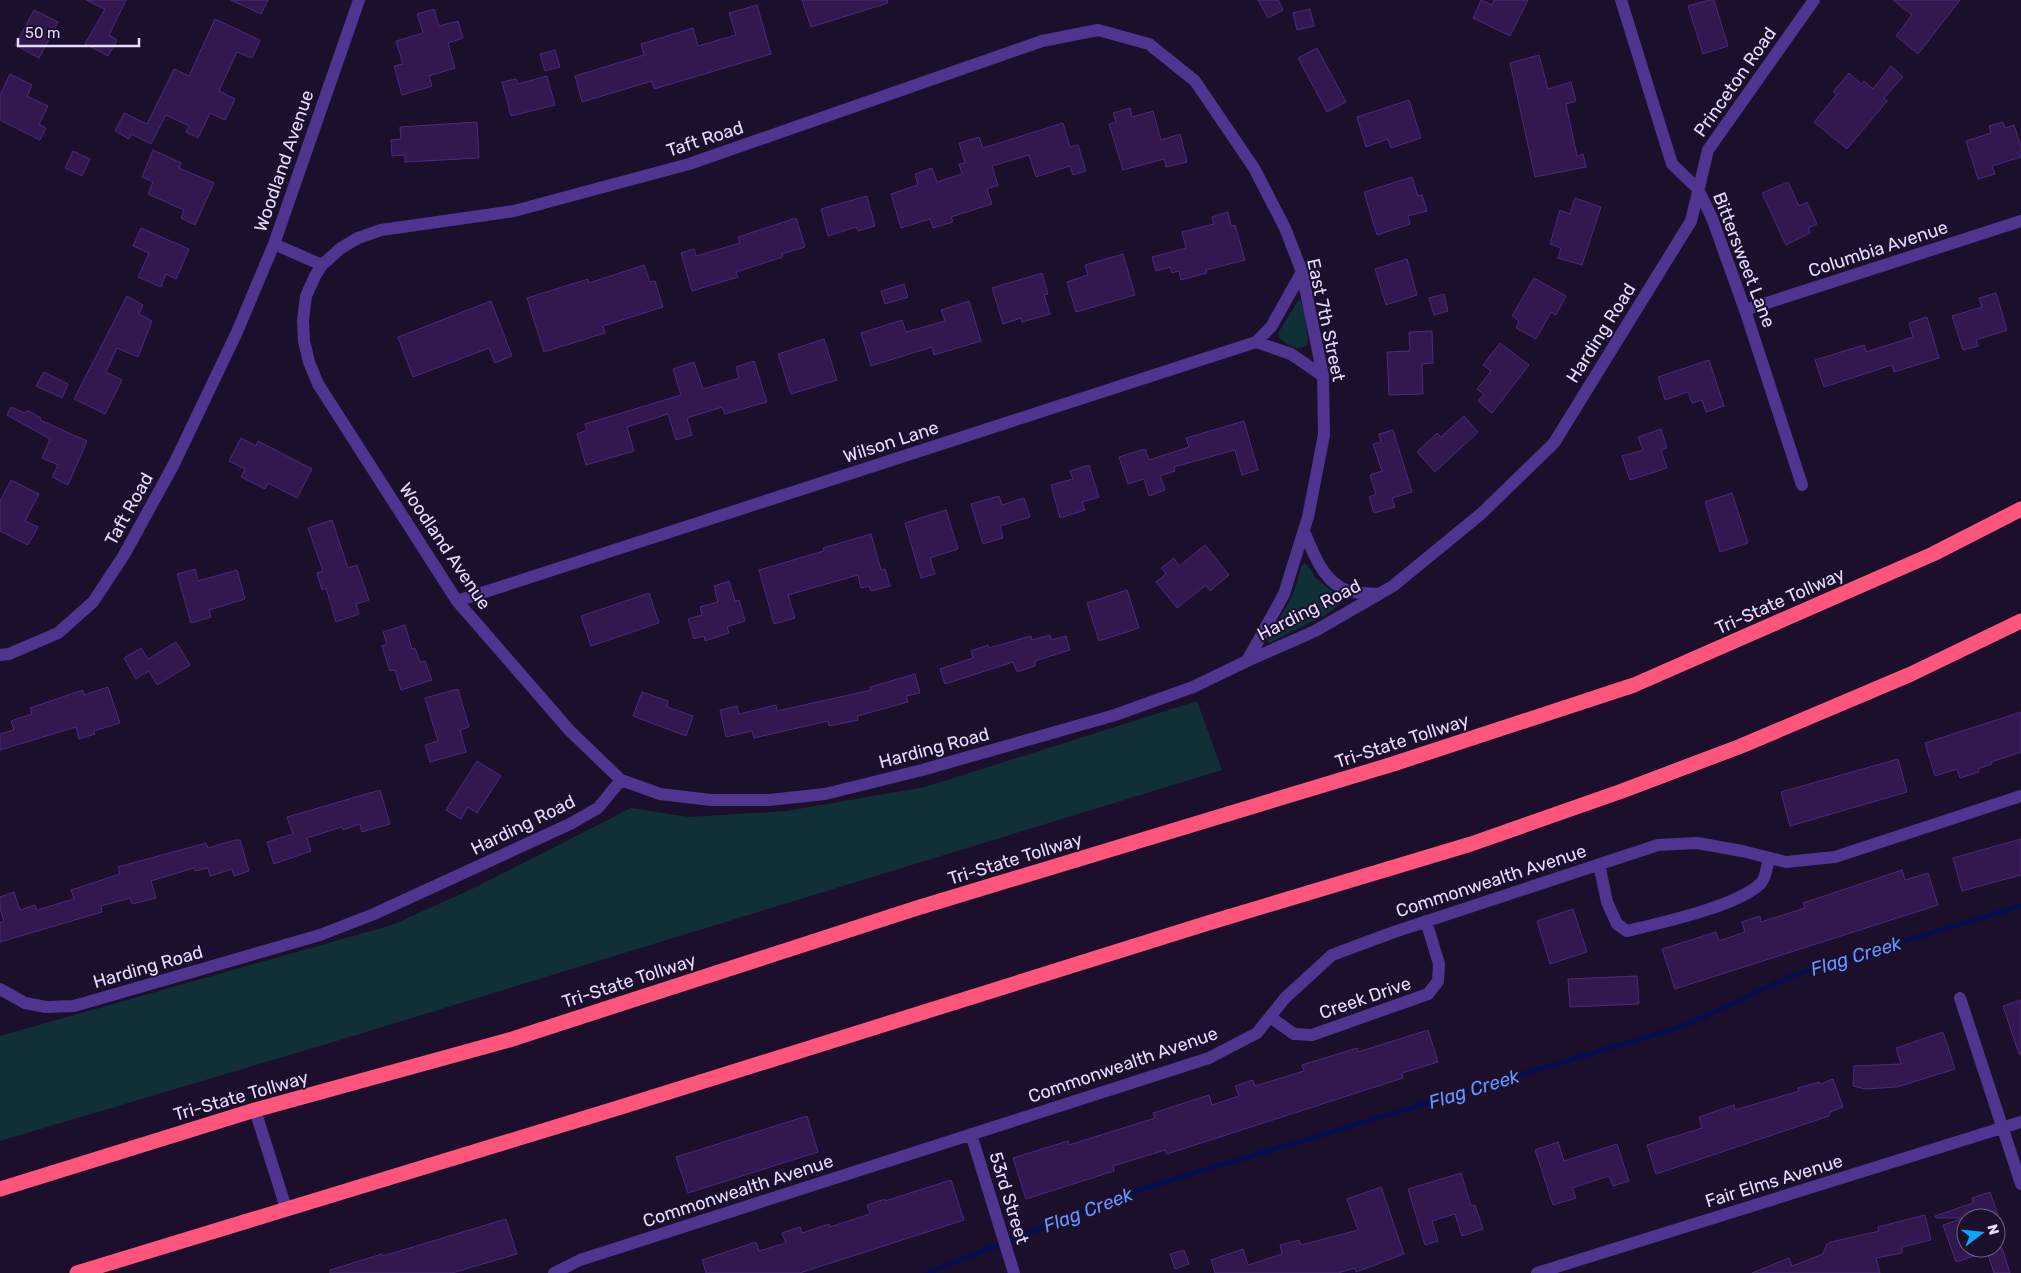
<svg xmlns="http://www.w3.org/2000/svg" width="2021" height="1273" viewBox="0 0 2021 1273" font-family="Rubik,sans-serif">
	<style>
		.green { fill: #112f37 }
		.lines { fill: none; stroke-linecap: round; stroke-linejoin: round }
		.stream { stroke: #060e4e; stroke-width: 5 }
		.building { fill: #31194f; stroke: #4e297d }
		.minor { stroke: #4f3590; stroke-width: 12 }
		.highway { stroke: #ff557d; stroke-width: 15 }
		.labels { text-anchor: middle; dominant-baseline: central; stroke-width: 4; stroke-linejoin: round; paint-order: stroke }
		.street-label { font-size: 18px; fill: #e7daff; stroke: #1b0f2c }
		.water-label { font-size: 19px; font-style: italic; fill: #6894ff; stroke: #1b0f2c }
	</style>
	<rect width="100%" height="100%" fill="#1b0f2c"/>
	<path class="green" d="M1300,298L1305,314L1308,341L1307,345C1298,352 1288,345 1280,339L1278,333Z
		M1304,563L1307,564L1315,577L1329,589L1341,596L1343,602L1325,615L1269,643L1267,641L1268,636C1279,619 1291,602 1297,582C1299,576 1299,568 1304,563Z
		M1197,701L1222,770L330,1043L0,1141V1036L392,925L472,889L631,808L689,817L786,811L925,787Z"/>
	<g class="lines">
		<path class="stream" d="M927,1273L1138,1190L1683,1026L1799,973L2021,906"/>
	</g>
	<path class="building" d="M86,0H126L109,35L117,40L108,56L85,44L105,9Z
		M231,0H268L261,14Z
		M802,0H887L888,3L811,27Z
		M1258,0H1278L1283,10L1268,18Z
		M1481,0L1492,5L1494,0H1528L1510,36L1473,18Z
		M1709,0H1714L1728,46L1703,54L1688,6Z
		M1893,0H1960L1918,54L1896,36L1912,15Z
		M757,5L771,54L654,89L652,81L582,102L575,76L644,55L641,44L693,28L698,46L736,35L729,13Z
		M434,9L439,26L458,21L463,38L448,43L455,68L429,76L432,86L402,95L394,66L403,64L396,41L423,33L417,14Z
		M1310,9L1314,26L1297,30L1293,13Z
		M34,10L58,22L39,58L15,45Z
		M215,19L260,40L252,58L237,52L219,91L235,99L225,120L210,113L198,138L186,132L189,126L166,115L151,144L131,134L129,139L115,131L124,113L147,124L174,69L189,76Z
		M1317,48L1346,102L1327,112L1298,58Z
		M555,50L560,67L545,71L540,54Z
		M1539,55L1548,89L1571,82L1576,101L1566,104L1577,156L1583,154L1586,167L1535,177L1510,63Z
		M1891,66L1903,77L1884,98L1887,101L1847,149L1814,122L1837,94L1833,92L1849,73L1861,84L1864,81L1873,89Z
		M10,74L32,85L27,96L48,106L39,124L46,128L40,140L0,120V95Z
		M547,76L555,105L511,116L502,82L516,79L518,84Z
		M1409,100L1421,138L1391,148L1388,139L1366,147L1357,117Z
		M1130,108L1132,117L1153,111L1161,140L1180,134L1187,162L1166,167L1164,159L1123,170L1109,124L1116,122L1113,113Z
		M477,122L479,158L405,162V155L392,156L391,140L401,139L400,127Z
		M2003,122L2005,128L2014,125L2021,146V157L1992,166L1995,174L1978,179L1966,141L1991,133L1989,126Z
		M1063,123L1070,147L1078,145L1086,171L1073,175L1070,166L1036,177L1029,155L992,166L998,185L987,189L992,204L951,217L953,222L933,228L930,219L901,228L891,194L918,185L915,174L932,168L937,182L962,174L959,164L965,163L959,143L979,137L983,148Z
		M153,150L181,163L179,168L214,183L195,225L181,218L184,210L148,194L153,182L142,177Z
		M73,151L90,159L82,176L65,168Z
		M1412,177L1418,196L1422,195L1427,211L1408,216L1410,224L1377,235L1364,192Z
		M1788,182L1799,206L1807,202L1817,224L1808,228L1810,233L1786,245L1762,193Z
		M867,196L875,226L858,231L856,227L828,236L821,209Z
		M1575,198L1601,207L1582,265L1558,258L1561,248L1550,244L1560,210L1570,214Z
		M1228,212L1231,226L1235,225L1245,260L1206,270L1207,273L1181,280L1179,271L1172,273L1170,267L1156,271L1152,257L1186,248L1182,232L1214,224L1212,217Z
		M796,218L805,247L782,254L783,257L736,272L738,277L692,291L681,253L694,249L696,256L740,243L738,237Z
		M141,228L189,249L176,279L166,274L161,287L138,277L149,253L133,246Z
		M1123,254L1135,295L1076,312L1067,282L1088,275L1085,265Z
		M1407,259L1417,295L1386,305L1375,269Z
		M644,265L650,282L655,281L663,307L603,326L605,333L544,352L527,298L588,279L589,283Z
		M1042,273L1048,294L1044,295L1050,314L1022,322L1021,318L1003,324L992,288Z
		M1534,278L1566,296L1556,315L1551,312L1536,339L1516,328L1519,321L1512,316Z
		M904,284L908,297L885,304L881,291Z
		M1996,293L2007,330L1976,340L1978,346L1963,350L1952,316L1982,307L1979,298Z
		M1444,294L1448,311L1434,315L1429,298Z
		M127,296L143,305L139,314L152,321L138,357L117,348L106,372L122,380L105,414L74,399Z
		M491,301L512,356L495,363L489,348L413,377L398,337Z
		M969,301L981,341L934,355L932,347L871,366L861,333L902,320L906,332L945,321L941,310Z
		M1927,317L1939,358L1894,372L1892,365L1824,387L1815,360L1864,345L1866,352L1913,337L1909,323Z
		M1432,331L1433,363L1422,364L1423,394L1389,395L1387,352L1410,351L1409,332Z
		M824,339L837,380L791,394L778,354Z
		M1500,343L1529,365L1492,413L1478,401L1484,394L1477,389L1491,371L1483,365Z
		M1709,360L1724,406L1706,412L1702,400L1692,403L1688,392L1665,400L1658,377Z
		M754,361L767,402L725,414L722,407L687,418L692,435L676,440L668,414L627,427L634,451L586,465L577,434L587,430L585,424L681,395L673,369L694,362L703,389L739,378L736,367Z
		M44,372L68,384L62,398L36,386Z
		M11,407L25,413L27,410L41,418L40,420L87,441L68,485L52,477L58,465L42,458L50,439L7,415Z
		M1464,416L1478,432L1435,472L1417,452L1437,433L1441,437Z
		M1244,421L1258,470L1242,475L1235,450L1174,467L1175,471L1160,476L1165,490L1149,496L1144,479L1128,484L1119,457L1145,449L1149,460L1189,447L1186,438Z
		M1661,429L1667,448L1661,450L1667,468L1630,480L1622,456L1643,450L1638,437Z
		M1393,430L1412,492L1392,498L1395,507L1374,513L1369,497L1376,494L1370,475L1382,471L1373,444L1381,442L1379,434Z
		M241,438L256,446L258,441L312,469L297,498L268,483L265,489L241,477L245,469L229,461Z
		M1089,465L1099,497L1082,502L1085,510L1060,518L1051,485L1073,479L1070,471Z
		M11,480L39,494L25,521L38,527L28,545L0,531V501Z
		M1732,493L1748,543L1720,552L1705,502Z
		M999,496L1002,505L1024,498L1030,517L1000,526L1003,538L983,544L971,504Z
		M946,510L958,549L930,558L935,574L921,578L905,523Z
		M332,520L348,568L357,565L369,600L356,604L359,614L336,622L326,588L322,590L317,573L323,571L308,528Z
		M871,534L881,570L885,569L890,586L871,591L869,586L861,588L858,575L788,595L795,618L774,624L759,570L824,551L823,548Z
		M1205,545L1229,575L1210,591L1206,585L1177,608L1156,582L1166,574L1161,568L1174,558L1179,566Z
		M195,569L198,581L237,570L245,599L209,610L211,617L191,623L177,574Z
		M729,581L735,601L739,600L745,621L727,627L729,633L705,641L704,636L694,639L688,619L702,615L700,607L718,602L714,586Z
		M1127,590L1139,628L1099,641L1087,603Z
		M649,593L659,623L591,646L581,616Z
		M405,625L412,649L415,648L420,662L425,661L432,680L401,690L395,670L390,671L382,646L387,644L383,632Z
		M1050,635L1051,640L1066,636L1070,650L1035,661V666L1017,672L1013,662L945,684L940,669L973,658L971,651L988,645L989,648L1031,636L1032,640Z
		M176,642L190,665L157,685L149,671L136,679L124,658L141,648L148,659Z
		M915,674L920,693L906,696L908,702L857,716L858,720L829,726L828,721L754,738L752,731L726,737L720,710L737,706L739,714L776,705L777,711L871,690L870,687Z
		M108,687L120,723L94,731L95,734L79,739L76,727L0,750V734L14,730L11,721L32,714L30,708L83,690L84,695Z
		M458,689L469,727L460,730L466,752L430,762L425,745L438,741L425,698Z
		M642,692L668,701L667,707L693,716L686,736L633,716Z
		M2021,712V752L1991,762L1992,764L1978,769L1979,772L1960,778L1957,769L1935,776L1925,743Z
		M1898,759L1907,792L1790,826L1781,792Z
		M477,761L501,776L477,813L468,807L461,819L446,810Z
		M380,790L390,824L362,832L360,824L343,830L342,827L307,838L311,851L274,864L267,842L293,834L287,817Z
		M2021,839V875L1962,891L1953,858Z
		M235,840H240L249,871L234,876L232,869L210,876L208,868L195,871L194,868L151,881L156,898L132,904L130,898L101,906L102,912L0,942V923L4,921L0,908V897L14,892L20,910L35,905L37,910L74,899L71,890L120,874L118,867L206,843L208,848Z
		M1902,870L1905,880L1928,873L1938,905L1675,989L1662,949L1716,932L1719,941L1745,932L1742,922L1760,916L1761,922L1805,908L1803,903Z
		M1573,909L1587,952L1550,964L1537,921Z
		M1637,976L1639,1004L1570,1007L1568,979Z
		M2021,1000V1054H2019L2003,1006Z
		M1428,1030L1438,1062L1402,1073L1403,1078L1167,1154L1165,1150L1113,1166L1114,1171L1026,1199L1013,1158L1068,1141L1069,1145L1155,1118L1153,1113L1209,1095L1212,1105L1239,1096L1235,1086L1253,1080L1255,1086L1304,1071L1302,1065L1357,1048L1358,1052Z
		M1943,1032L1955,1069L1897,1087L1865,1089L1853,1086L1854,1066L1901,1064L1896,1048Z
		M1833,1079L1843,1107L1830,1112L1829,1116L1656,1174L1647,1145L1702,1128L1699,1117L1734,1105L1735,1110L1799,1091L1798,1088L1819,1082L1820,1084Z
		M807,1116L818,1152L688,1193L676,1157Z
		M1558,1142L1564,1161L1617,1144L1629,1181L1613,1186L1609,1176L1572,1188L1576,1198L1553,1205L1535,1150Z
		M1461,1173L1471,1206L1475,1205L1483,1229L1462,1236L1455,1214L1432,1221L1438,1241L1425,1245L1408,1189Z
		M951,1180L964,1220L800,1273H706L702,1260L756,1242L759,1251L786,1243L782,1233L800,1227L802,1233L829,1224L830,1227L870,1214L867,1205L885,1199V1201Z
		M1381,1187L1404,1254L1356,1272L1355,1268L1338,1273H1215L1211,1260L1243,1249L1248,1265L1282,1254L1280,1245L1299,1240L1301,1245L1358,1230L1347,1199Z
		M1990,1192L1999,1218H1966V1248H2002L2010,1273H1994L1987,1252L1956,1262L1943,1225L1964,1218H1936L1935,1216L1973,1203L1972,1198Z
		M1925,1215L1931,1240L1902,1247V1253L1876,1258L1880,1273H1752L1789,1258L1792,1266L1823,1254L1827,1244L1831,1242L1879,1231L1878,1227Z
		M506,1219L517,1254L452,1273H330V1270L382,1254L383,1256Z
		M1184,1250L1189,1264L1175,1269L1170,1254Z"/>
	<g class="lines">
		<path class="minor" d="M1621,0L1672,164L1698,189L1712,218L1745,310L1802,485
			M274,244L322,265
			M1745,310L2021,221
			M1256,342L1291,354L1323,376
			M1304,531C1312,550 1321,576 1340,587C1351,594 1366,593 1378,594
			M457,601L1256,342L1271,327L1302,272
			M0,655L9,654L58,633L93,602L124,555L174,464L237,332L274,244L359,0
			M621,780L570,731L457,601L318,384L309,362L304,341L303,320L306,296L315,276L322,265L341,248L358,238L381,230L514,211L689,164L1042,41L1098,30L1149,44L1195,81L1254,168L1285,228L1302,272L1323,376L1324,435L1308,517L1284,594L1247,661
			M1599,864L1607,902L1617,924L1627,931C1660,923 1739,906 1761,883C1766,878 1767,865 1769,858
			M0,989L25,1003L46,1007L74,1006L320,935L374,914L570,824L598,808L621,780L660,794L711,800H769L825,794L922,770L1115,715L1193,687L1247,661L1315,631L1393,586L1482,513L1554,443L1691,221L1708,150L1814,0
			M1960,998L2021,1184
			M1270,1017L1294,1034L1312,1035L1428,994L1438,981L1439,964L1426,921
			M255,1110L286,1208
			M971,1134L1014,1273
			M554,1273L580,1260L1209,1058L1257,1033L1285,998L1332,955L1394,932L1658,845L1697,843L1742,851L1786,862L1835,857L2021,796
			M1537,1273L2021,1122"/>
		<path class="highway" d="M0,1189L255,1110L509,1040L917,908L1393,764L1634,685L1933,554L2021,509
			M77,1273L621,1107L1208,923L1471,844L1622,791L1741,746L1911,674L2021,621"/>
	</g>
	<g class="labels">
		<g class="street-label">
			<text transform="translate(1735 82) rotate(-55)">Princeton Road</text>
			<text transform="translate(705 139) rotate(-18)">Taft Road</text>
			<text transform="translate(284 161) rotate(-71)">Woodland Avenue</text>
			<text transform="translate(1878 249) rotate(-18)">Columbia Avenue</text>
			<text transform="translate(1744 260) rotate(69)">Bittersweet Lane</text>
			<text transform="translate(1326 320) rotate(78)">East 7th Street</text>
			<text transform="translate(1601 333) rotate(-58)">Harding Road</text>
			<text transform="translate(891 442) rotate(-18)">Wilson Lane</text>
			<text transform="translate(129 509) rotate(-61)">Taft Road</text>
			<text transform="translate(445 546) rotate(56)">Woodland Avenue</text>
			<text transform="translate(1780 601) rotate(-24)">Tri-State Tollway</text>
			<text transform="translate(1309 610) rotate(-27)">Harding Road</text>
			<text transform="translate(1402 741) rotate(-18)">Tri-State Tollway</text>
			<text transform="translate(934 748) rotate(-15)">Harding Road</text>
			<text transform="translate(523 825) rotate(-26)">Harding Road</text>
			<text transform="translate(1015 859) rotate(-17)">Tri-State Tollway</text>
			<text transform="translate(1491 881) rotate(-18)">Commonwealth Avenue</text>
			<text transform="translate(148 967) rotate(-16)">Harding Road</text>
			<text transform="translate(629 981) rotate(-18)">Tri-State Tollway</text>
			<text transform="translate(1365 998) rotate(-19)">Creek Drive</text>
			<text transform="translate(1123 1065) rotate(-19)">Commonwealth Avenue</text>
			<text transform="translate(241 1096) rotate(-16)">Tri-State Tollway</text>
			<text transform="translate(1774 1181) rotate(-17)">Fair Elms Avenue</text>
			<text transform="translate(738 1191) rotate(-18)">Commonwealth Avenue</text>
			<text transform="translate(1009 1198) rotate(73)">53rd Street</text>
		</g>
		<g class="water-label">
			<text transform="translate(1856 956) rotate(-17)">Flag Creek</text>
			<text transform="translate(1474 1089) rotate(-17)">Flag Creek</text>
			<text transform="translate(1088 1210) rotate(-21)">Flag Creek</text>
		</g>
	</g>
	<g transform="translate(1981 1233) rotate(74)"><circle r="24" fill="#1b0f2c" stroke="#6d6080"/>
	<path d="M0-4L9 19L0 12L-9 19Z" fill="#06a9ff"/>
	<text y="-8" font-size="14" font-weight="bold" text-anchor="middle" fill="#e7daff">N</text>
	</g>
	<path d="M18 38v8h121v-8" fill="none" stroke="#e7daff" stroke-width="2.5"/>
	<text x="25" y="38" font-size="15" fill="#e7daff" stroke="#1b0f2c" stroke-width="4" paint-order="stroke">50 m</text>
</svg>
